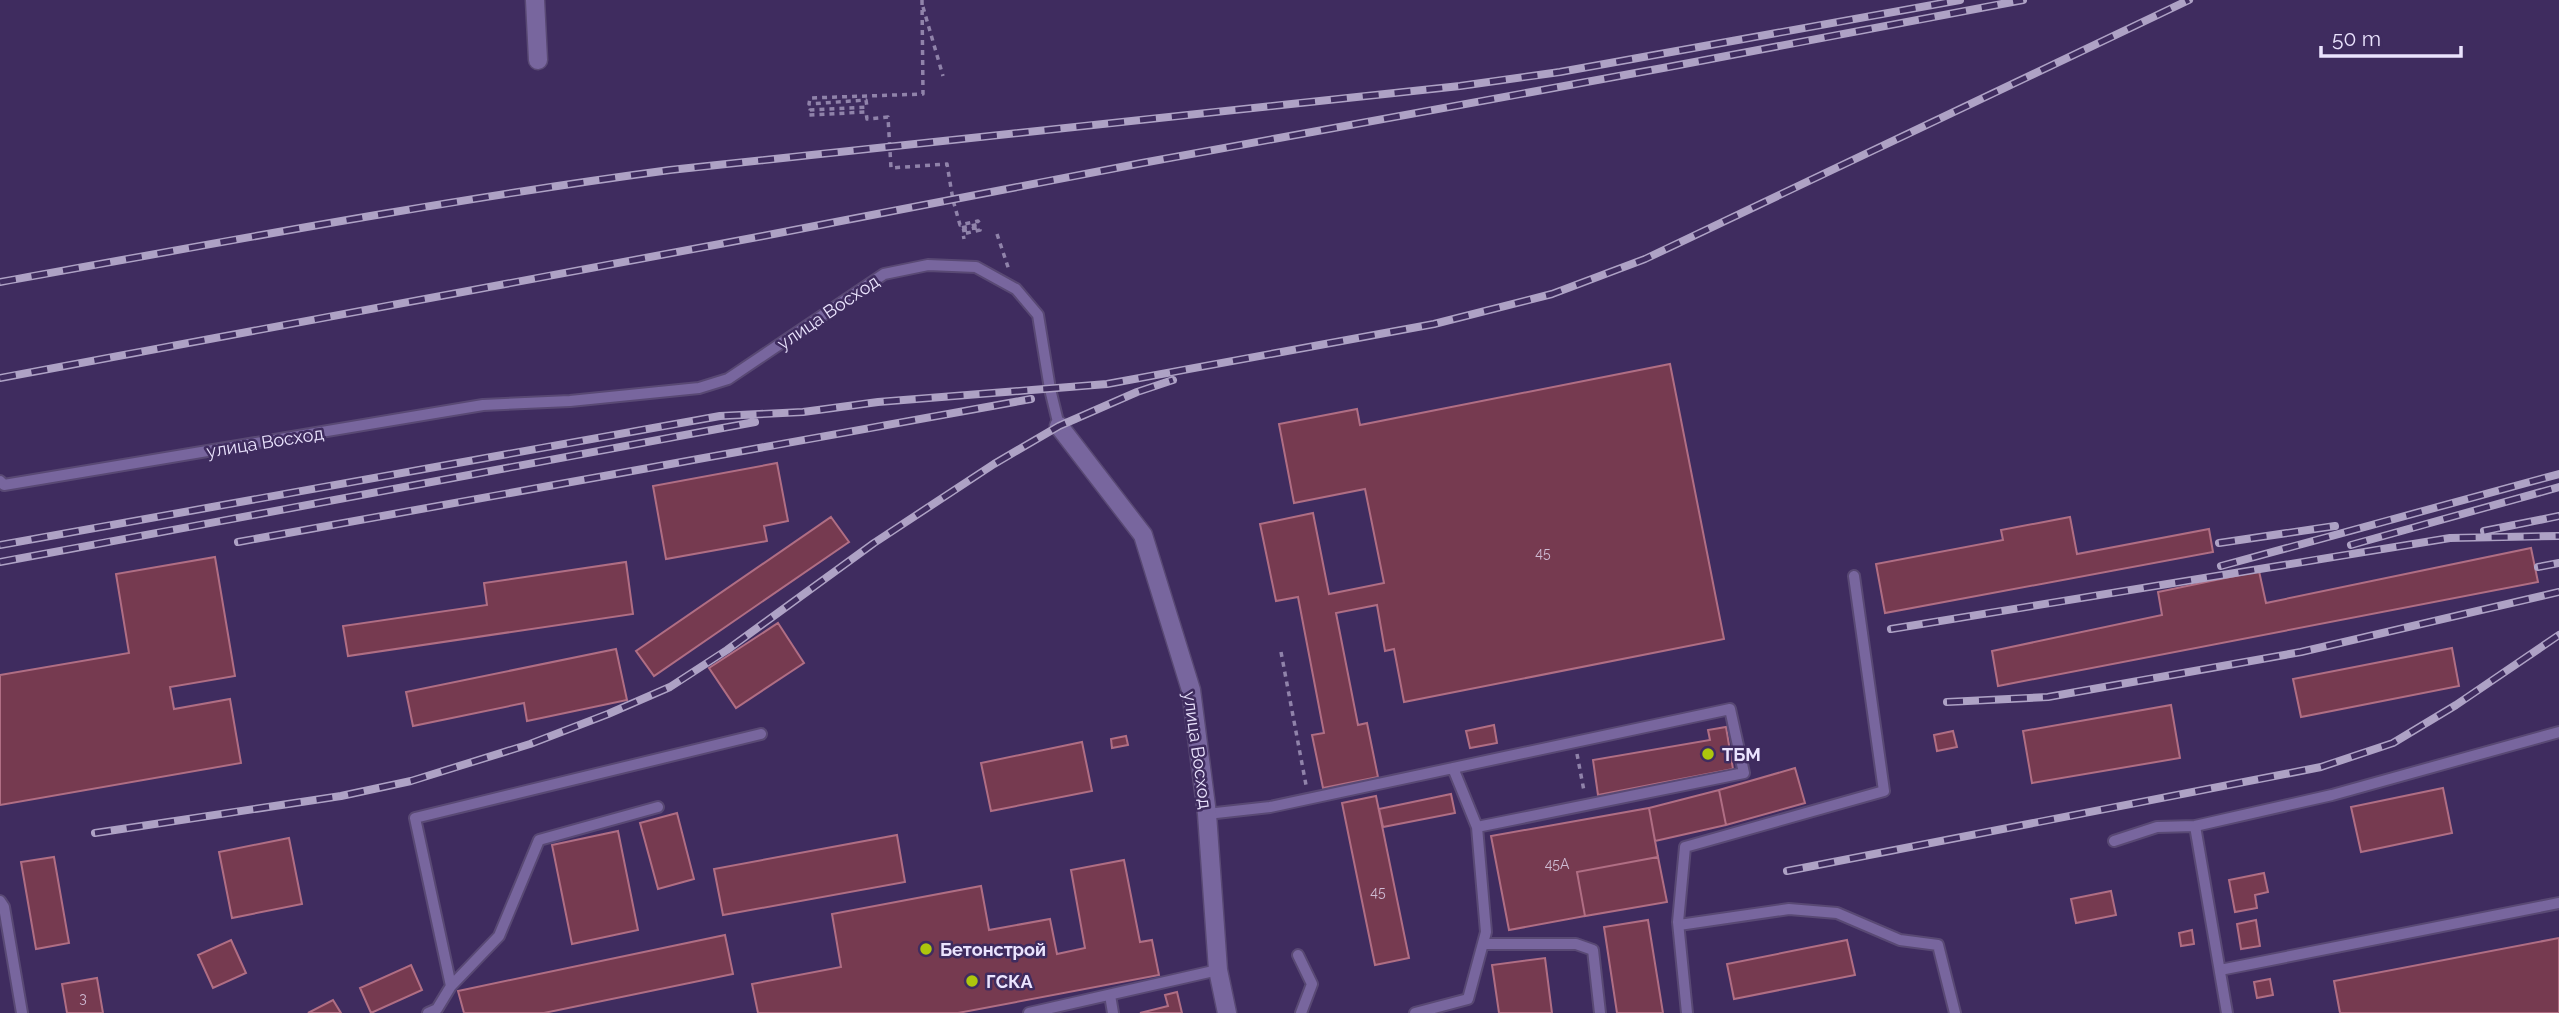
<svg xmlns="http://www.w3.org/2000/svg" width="2559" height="1013" viewBox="0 0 2559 1013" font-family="Raleway,sans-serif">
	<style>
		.building { fill: #763a50; stroke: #b06e84; stroke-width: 2 }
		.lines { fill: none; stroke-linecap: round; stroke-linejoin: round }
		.service-casing { stroke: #594974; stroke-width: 14 }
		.minor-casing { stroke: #594974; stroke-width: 21 }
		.path { stroke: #9083aa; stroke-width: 3.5; stroke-dasharray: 5 5; stroke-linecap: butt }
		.service { stroke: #78669e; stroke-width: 10 }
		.minor { stroke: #78669e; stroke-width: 18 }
		.rail-casing { stroke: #aea2c5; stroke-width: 8 }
		.rail { stroke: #3f2c5f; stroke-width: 5; stroke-dasharray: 16; stroke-linecap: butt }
		.poi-dot { fill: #adc60d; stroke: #3f2c5f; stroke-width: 2.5 }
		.labels { text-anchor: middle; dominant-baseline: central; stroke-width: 5; stroke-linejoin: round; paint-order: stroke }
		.number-label { font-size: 14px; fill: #cebad2 }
		.street-label { font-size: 18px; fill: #ebe4fe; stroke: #3f2c5f }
		.poi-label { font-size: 18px; font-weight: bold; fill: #ebe4fe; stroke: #3f2c5f; text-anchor: start }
	</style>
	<rect width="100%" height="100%" fill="#3f2c5f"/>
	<path class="building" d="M1670,364L1724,639L1404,702L1394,649L1385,651L1377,605L1336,613L1358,725L1367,723L1378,777L1323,788L1312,735L1324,733L1298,597L1276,601L1260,524L1313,513L1329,594L1384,583L1365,489L1294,503L1279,424L1357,409L1360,425Z
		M777,463L788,521L764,526L767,541L666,559L653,486Z
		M831,517L849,542L654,676L636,651Z
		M2070,517L2077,554L2209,529L2213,552L1885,613L1876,564L2003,540L2001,530Z
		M2531,548L2538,582L1998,686L1992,651L2162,615L2158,592L2259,571L2266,603Z
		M215,557L235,676L170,687L174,709L230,699L241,763L0,805V675L129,653L116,574Z
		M626,562L633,614L348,656L343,626L487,605L484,583Z
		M778,623L804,663L736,708L709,668Z
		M2452,648L2459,686L2301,717L2293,679Z
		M616,649L627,700L527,721L524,703L413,726L406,692Z
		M2171,705L2180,758L2032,783L2023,731Z
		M1494,725L1497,743L1470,748L1466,731Z
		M1726,727L1733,769L1598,795L1593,760L1710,740L1708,730Z
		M1953,731L1957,747L1937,751L1934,735Z
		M1126,736L1128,745L1112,748L1111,739Z
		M1082,742L1092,791L991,811L981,763Z
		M1795,768L1805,803L1726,825L1719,790Z
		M2443,788L2452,833L2361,852L2351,807Z
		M1719,790L1726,825L1655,841L1649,808Z
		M1451,794L1455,813L1383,827L1379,809Z
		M1376,796L1409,958L1375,965L1342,803Z
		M1649,808L1658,857L1577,872L1585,916L1509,930L1491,836Z
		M677,813L694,879L658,889L640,823Z
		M618,831L638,930L572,944L552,845Z
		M897,835L905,882L723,915L714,869Z
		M289,838L302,904L232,918L219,852Z
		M54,857L69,943L36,949L21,862Z
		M1658,857L1667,902L1585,916L1577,872Z
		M1124,860L1140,942L1152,940L1159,975L958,1013H758L752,984L841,967L832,914L981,886L989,930L1050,919L1057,954L1085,948L1071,870Z
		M2264,873L2268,892L2255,895L2257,908L2235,912L2229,880Z
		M2111,891L2116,915L2076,923L2071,899Z
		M1648,920L1663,1013H1617L1604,927Z
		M2256,920L2260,946L2241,949L2237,924Z
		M2192,930L2194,944L2181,946L2179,933Z
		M725,935L733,974L544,1013H464L458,991Z
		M2559,938V1013H2340L2334,981Z
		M231,940L246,973L213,988L198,955Z
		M1847,940L1855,975L1734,999L1727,964Z
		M1545,958L1552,1013H1499L1492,965Z
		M411,965L422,990L371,1013L360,988Z
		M97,978L103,1013H67L62,984Z
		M2270,979L2273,995L2257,998L2254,982Z
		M1177,992L1182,1013H1140L1168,1006L1165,995Z
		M333,1000L341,1013H308Z"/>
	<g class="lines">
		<defs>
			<path id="service" d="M0,481L4,485L483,405L570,401L699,388L728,379L884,274L928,265L976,267L1016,289L1038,315L1050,389L1059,426
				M1207,814L1270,807L1730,709L1744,773L1477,827
				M2195,826L2227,1013
				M2114,841L2157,827L2195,826L2332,795L2559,732
				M0,901L4,907L22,1013
				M1679,925L1789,909L1837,913L1900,940L1938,945L1955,1013
				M1483,944H1576L1593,950L1600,1013
				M1298,955L1312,984L1301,1013
				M2220,970L2559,903
				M451,986L499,936L539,840L658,807
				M1110,995L1113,1013
				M428,1013L437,1009L451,986L415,818L761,734
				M1029,1013L1218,970
				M1415,1013L1468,999L1486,932L1477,827L1453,768
				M1687,1013L1678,922L1685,847L1884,791L1854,576"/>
			<path id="minor" d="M535,0L538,60
				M1059,426L1143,535L1191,690L1207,814L1218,970L1227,1013"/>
		</defs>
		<use href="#service" class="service-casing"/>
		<use href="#minor" class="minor-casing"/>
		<path class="path" d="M922,0L923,94L810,98L809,104L866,100L867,107L810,110L809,115L866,112L867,119L888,117L891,168L947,164L953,200L960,225L978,221L980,224L961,228V231L979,227L980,230L963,234L964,239
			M923,7L943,76
			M997,234L1009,270
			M1281,652L1306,785
			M1577,754L1584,791"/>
		<use href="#service" class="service"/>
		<use href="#minor" class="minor"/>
		<defs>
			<path id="rail" d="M0,282C223,242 445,200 670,170L1460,86L1560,72L1960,0
				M0,378L763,236L1142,163L1663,68L2023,0
				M2484,531L2559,516
				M238,542L1031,399
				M2219,543L2335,526
				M0,545L720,416L803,412L878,402L1107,384L1434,324L1552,294L1645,259L2189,0
				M2351,545L2559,487
				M0,562L755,422
				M2221,566L2559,474
				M2538,567L2559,563
				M1891,629L2450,538L2559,536
				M1947,702L2048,697L2301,652L2559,592
				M95,833L341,796L411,781L530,744L608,714L670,687L727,650L874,543L994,464L1059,426L1137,392L1173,380
				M1787,871L2321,767L2393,743L2456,705L2559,635"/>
		</defs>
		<use href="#rail" class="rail-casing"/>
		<use href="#rail" class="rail"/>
	</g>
	<g class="poi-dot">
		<circle cx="1708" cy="754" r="7"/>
		<circle cx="926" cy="949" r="7"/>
		<circle cx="972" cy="981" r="7"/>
	</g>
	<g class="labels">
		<g class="number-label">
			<text x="1543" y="553">45</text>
			<text x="1557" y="864">45А</text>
			<text x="1378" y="892">45</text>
			<text x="83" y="998">3</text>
		</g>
		<g class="street-label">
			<text transform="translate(828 312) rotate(-34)">улица Восход</text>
			<text transform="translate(265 442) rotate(-9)">улица Восход</text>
			<text transform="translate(1198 750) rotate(82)">улица Восход</text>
		</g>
		<g class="poi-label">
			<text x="1722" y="754">ТБМ</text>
			<text x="940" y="949">Бетонстрой</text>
			<text x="986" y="981">ГСКА</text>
		</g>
	</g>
	<path d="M2321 46v10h140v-10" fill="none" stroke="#ebe4fe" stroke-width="3.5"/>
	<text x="2332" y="46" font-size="21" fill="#ebe4fe" stroke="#3f2c5f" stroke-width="5" paint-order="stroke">50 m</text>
</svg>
